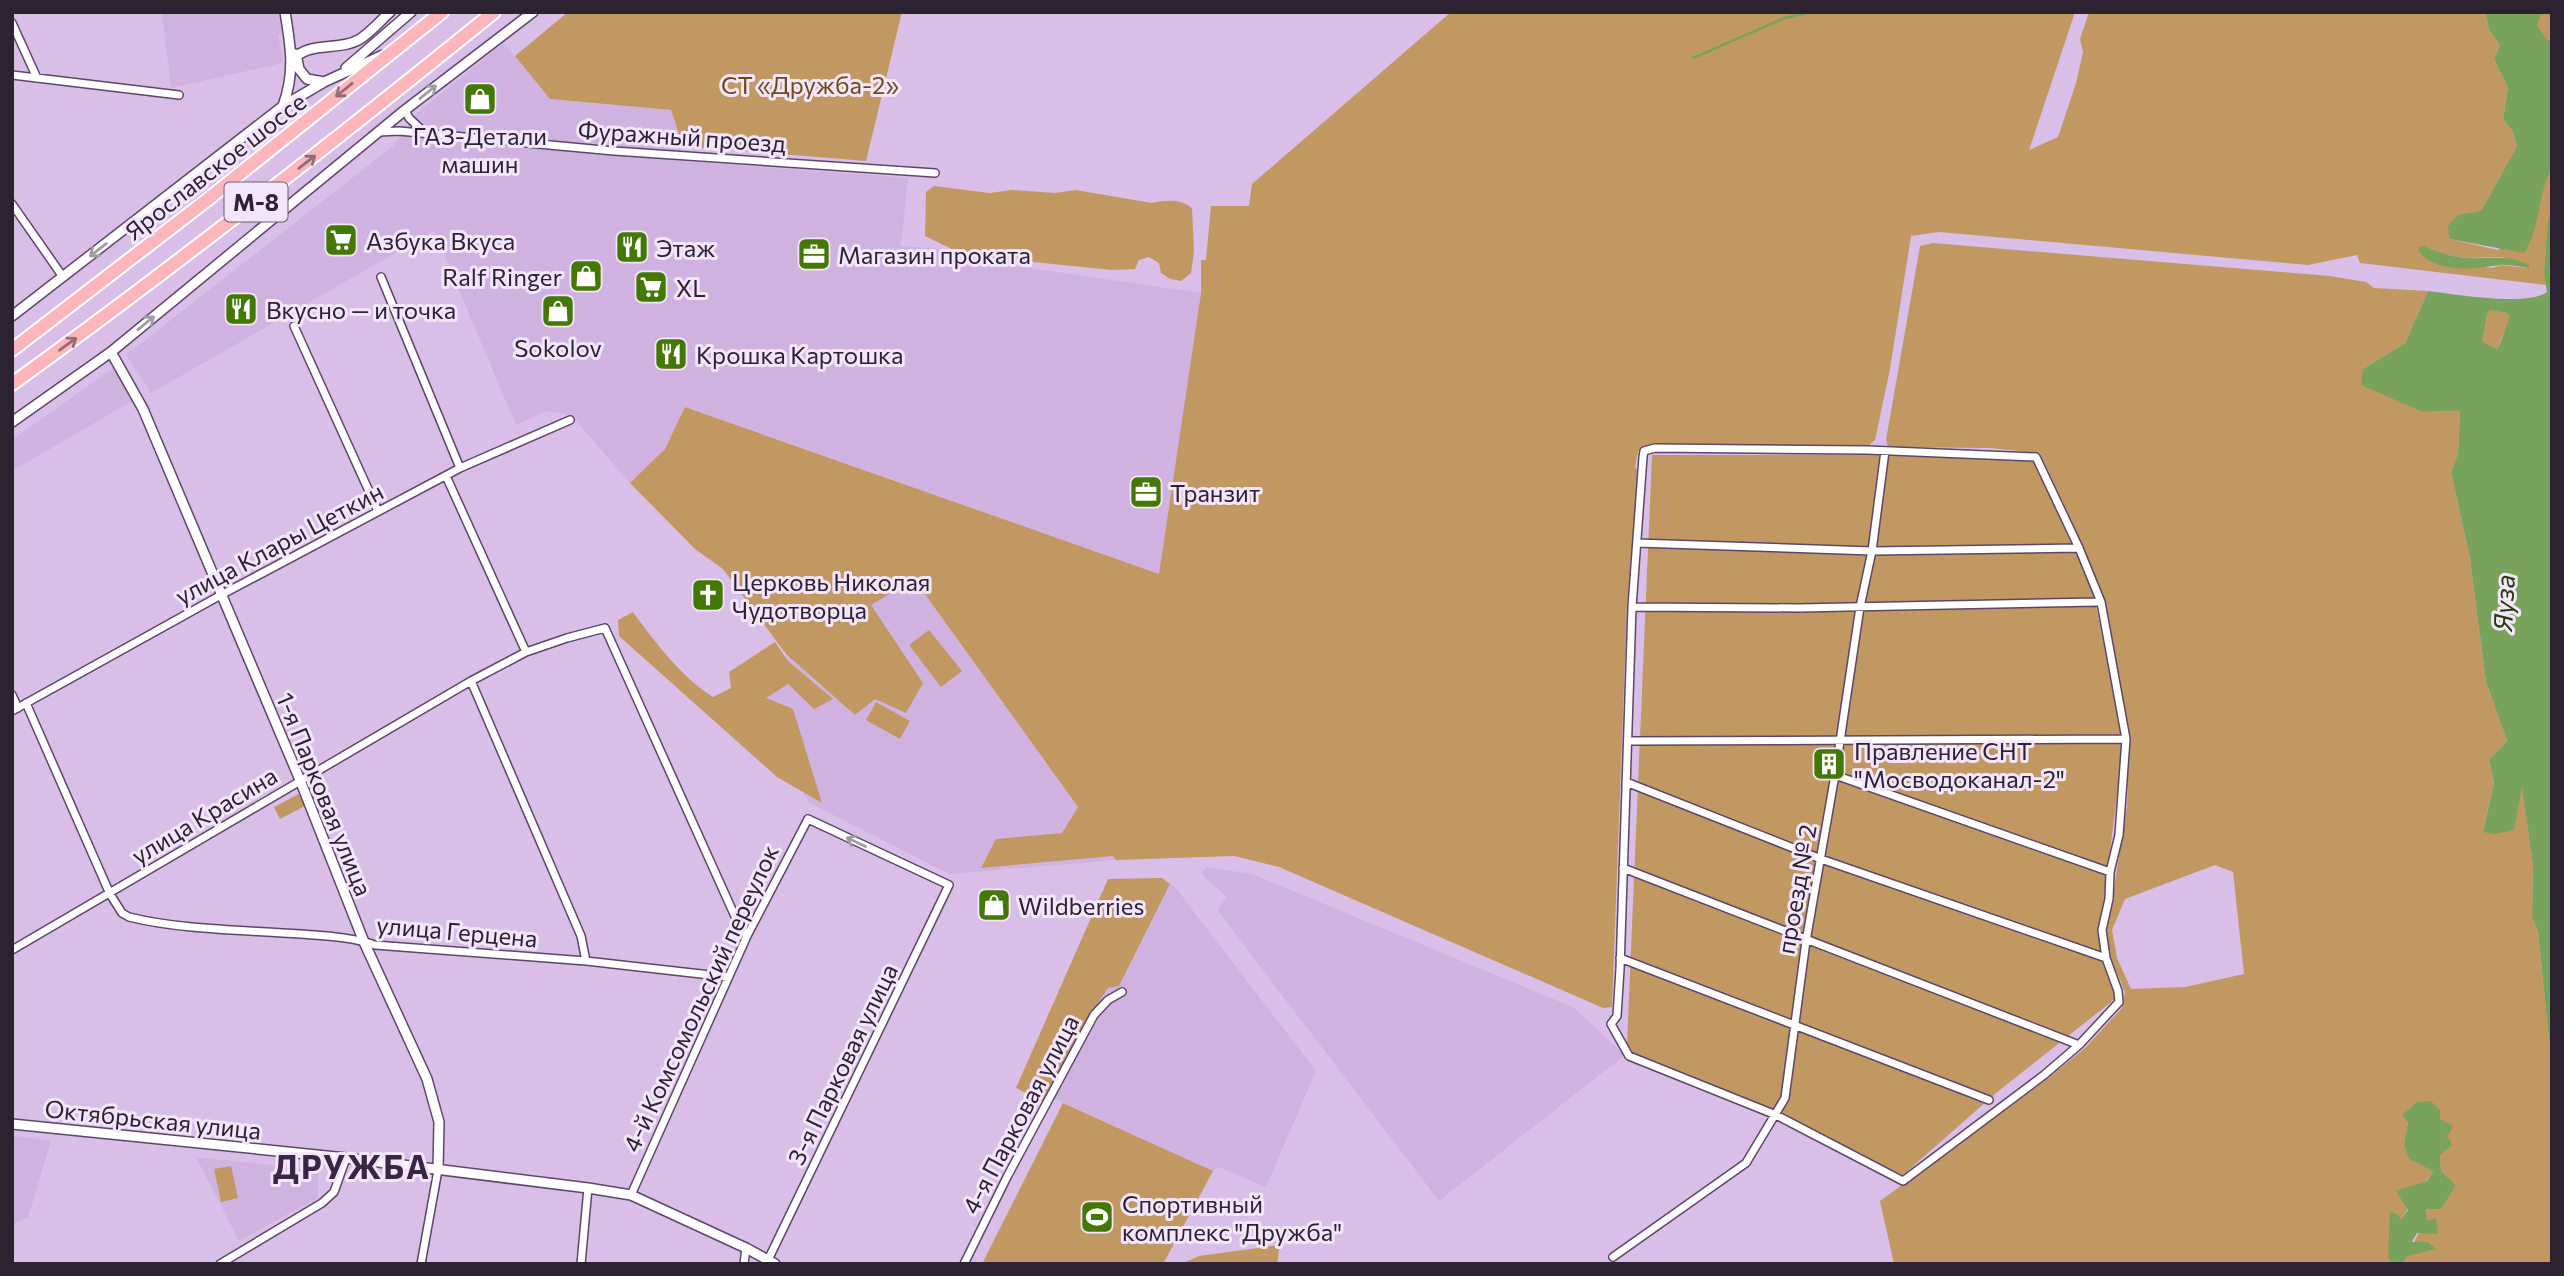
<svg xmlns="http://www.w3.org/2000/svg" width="2564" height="1276" viewBox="0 0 2564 1276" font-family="Commissioner,sans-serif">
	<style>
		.built { fill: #d0b2e1 }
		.green { fill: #c19862; fill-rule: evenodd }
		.water { fill: #79a25c; fill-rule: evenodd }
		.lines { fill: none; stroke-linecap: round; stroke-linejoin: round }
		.stream { stroke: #79a25c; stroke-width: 2.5 }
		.minor-casing { stroke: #5c4669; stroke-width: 10 }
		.tertiary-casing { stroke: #5c4669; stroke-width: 12 }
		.trunk-casing { stroke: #fff; stroke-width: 16 }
		.minor { stroke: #fff; stroke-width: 7 }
		.tertiary { stroke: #fff; stroke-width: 9 }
		.trunk { stroke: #fcb6bc; stroke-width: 12 }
		.oneway { stroke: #946c77 }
		.oneway2 { stroke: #a09ca3 }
		.labels { text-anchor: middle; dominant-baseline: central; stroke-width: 6; stroke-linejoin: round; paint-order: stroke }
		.shield { fill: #f3e5fa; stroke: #685c6e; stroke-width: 2 }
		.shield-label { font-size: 23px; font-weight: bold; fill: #2c2232 }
		.park-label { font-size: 24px; fill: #6d4a15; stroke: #f3e5fa }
		.poi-label { font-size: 24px; fill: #2c2232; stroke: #f3e5fa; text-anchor: start }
		.street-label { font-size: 24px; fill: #2c2232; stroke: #f3e5fa }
		.water-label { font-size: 26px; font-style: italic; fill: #223d09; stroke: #f3e5fa }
		.district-label { font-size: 32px; font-weight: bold; letter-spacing: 2px; fill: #3b2546; stroke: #f3e5fa }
	</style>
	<rect width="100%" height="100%" fill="#d9bfe8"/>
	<path class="built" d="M162,12H281L284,31L278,35L283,63L171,88Z
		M504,43L550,99L671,110L683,146L678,153V161L908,178L901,246L954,250V257L1201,293L1159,574L686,407L665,449L630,483L571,415L546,411L516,425L434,231L151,393L126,355L393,146L417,113Z
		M113,368L134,400L12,471V440Z
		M913,578L1116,860L949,874L810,803L731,688Z
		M1206,867L1252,874L1573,1007L1625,1055L1439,1201L1217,910L1227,897L1201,874Z
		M1170,884L1175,887L1316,1071L1266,1187L1218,1167L1213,1171L1047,1095L1092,1012L1108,988L1119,985Z
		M12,1136L51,1141L28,1218L12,1224Z
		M196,1157L318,1170V1198L239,1241Z"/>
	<path class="green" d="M568,12H902L866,161L683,146L671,110L550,99L515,56Z
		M1451,12H2075L2029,150L2058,137L2076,83L2083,52L2080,39L2089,12H2485L2489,30L2500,45L2494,59L2508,88L2503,119L2513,132L2517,146L2481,211L2449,239L2498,250L2538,208L2545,179L2552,168C2552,180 2553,194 2552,207C2549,233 2541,259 2547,285L2360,263L2357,255L2308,265L1939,232L1911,236L1890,369L1875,440L1868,446H1662L1643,447L1638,451L1635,467L1640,474L1627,604L1612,1007L1603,1008L1279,867L1234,856L1116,860L1113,856L981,868L996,839L1062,833L1078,807L914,579L871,605L923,683L906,713L875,699L855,715L786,654L723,569L695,549L630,483L665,449L685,407L1159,574L1201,293V260H1206L1211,206H1249L1252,184ZM2425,246L2445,255L2468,258L2502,257L2528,268L2502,265L2491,268L2419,252Z
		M2536,12H2552V41H2547L2537,26Z
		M934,186L990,193L1011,190L1055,193L1076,190L1152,203C1167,200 1180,199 1192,208L1194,252L1191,273L1181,281L1170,279L1161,273L1159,263L1149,257L1139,260L1135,269L1112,270L964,255L925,236L926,192Z
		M1933,243L2330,276L2366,282L2374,288L2428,291L2405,343L2363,369L2423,412L2460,411L2458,456L2451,472L2470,559L2486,682L2507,741L2489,760L2494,782L2483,831L2522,784L2533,866L2532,917L2538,932L2552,1069V1264H2402C2412,1250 2416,1234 2427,1220L2426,1208L2456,1185L2441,1171L2440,1155L2408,1122L2404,1144L2433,1171L2401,1219L2388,1257L2395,1264H1894L1880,1201L2047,1079L2085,1048L2122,1008L2125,992L2111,959L2105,930L2112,901L2127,805L2129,739L2106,603L2083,546L2040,453L1989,448L1888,447L1886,440L1920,246ZM2215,865L2233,872L2244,974L2185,987L2131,989L2117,958L2112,930L2125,899Z
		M2489,310L2508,313L2511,317C2504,328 2503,339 2497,349L2482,341C2486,330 2485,321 2489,310Z
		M1652,455H1870L2034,461L2093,592L2124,739L2107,876L2108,885L2099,931L2103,965L2115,991V999L1996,1093L1903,1175L1787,1117L1634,1054L1627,1044Z
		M633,612C655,642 681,677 713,697L731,688L729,672L775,642L788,661L833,699L814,709L788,684L766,698L793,709L822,803L777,777L619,636L618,620Z
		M929,630L962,671L941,687L909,645Z
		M876,702L910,721L900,739L866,720Z
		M299,794L305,806L280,819L274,807Z
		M1162,878L1170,884L1119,986L1108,988L1092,1012L1043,1102L1016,1088L1108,879Z
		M1063,1103L1213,1171L1163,1264H982Z
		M231,1166L238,1198L221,1202L214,1169Z
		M1280,1245L1277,1264H1181L1199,1256Z"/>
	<path class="water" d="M2485,12H2536L2541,14L2537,26L2547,40L2552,41V168C2537,194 2541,228 2524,253L2449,239L2448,226L2458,215L2481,211L2517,146L2513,132L2503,119L2508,88L2494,59L2500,45L2489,30Z
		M2552,208V1069L2538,932L2532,917L2533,866L2522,787L2514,830L2495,834L2483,832L2494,782L2489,760L2507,741L2486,682L2470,559L2451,472L2458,455L2460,411L2423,412L2361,385L2363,369L2405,343L2428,291C2454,294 2528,307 2547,292L2544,272L2548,222ZM2489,310L2507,313L2510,317C2504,328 2504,339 2497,349L2482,341C2486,329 2485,321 2489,310Z
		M2425,246C2439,253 2452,257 2468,258C2489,259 2509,254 2529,265V268C2520,267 2509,264 2500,265C2474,269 2439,274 2419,252V247Z
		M2431,1101L2440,1110V1119L2453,1126L2447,1136L2452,1145L2440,1155L2441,1171L2456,1185L2441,1209H2426L2427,1220L2436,1219L2438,1234L2417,1233L2412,1242H2428L2436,1249L2408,1256L2402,1264H2395L2388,1258L2390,1212L2397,1214L2401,1219L2408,1210L2396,1191L2427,1181L2433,1171L2409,1159L2404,1144L2408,1122L2402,1115L2417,1102Z"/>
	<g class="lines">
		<path class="stream" d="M1693,58L1785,18L1811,12"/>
		<defs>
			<path id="minor" d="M12,23L37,78
				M12,75L179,95
				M405,110L409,118L426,134
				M378,132L399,131L614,151L935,173
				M12,204L63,277
				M381,277L460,468
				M294,326L378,511
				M1655,448L1868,450L2036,457L2079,548L2101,602L2126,739L2119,835L2110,872L2109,899L2102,930L2106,958L2118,991L2119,1002L2079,1045L2044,1075L1903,1181L1776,1115L1629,1056L1611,1024L1617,1016L1620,969L1632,607L1643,457L1644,451Z
				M446,476L526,652
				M1637,543L1872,551L2079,548
				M1632,607L1799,608L2097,602
				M471,681L581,936L586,961
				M12,695L18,708
				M26,703L110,894L122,913L129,917C181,930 246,930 300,934C325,936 352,937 375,945L586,961L728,977
				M12,711L221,595L460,468L570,420
				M1628,741L2126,739
				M1835,775L2110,872
				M1626,782L1821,859L2106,958
				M1623,868L2079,1045
				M12,950L471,681L526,652L567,638L605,628L738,923L747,936
				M1620,958L1989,1100
				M631,1195L747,936L808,819L949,885L768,1260
				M1613,1257L1746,1163L1785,1098L1806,941L1835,775L1860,607L1872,551L1885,451
				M220,1264L322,1203L334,1192L346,1158
				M421,1264L438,1170
				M581,1264L588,1188
				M744,1264L746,1248
				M964,1264L1007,1177L1094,1015L1108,1000L1122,992"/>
			<path id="tertiary" d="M296,54L299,69L307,79L324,82
				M292,61C308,40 339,52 360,39C371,32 380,21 390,12
				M346,68L411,12
				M283,106C295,72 291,48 285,12
				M12,316L283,106L324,82L383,55
				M111,352L143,409L300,780L364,942L427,1079L439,1122L438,1170
				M12,422L111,352L405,110L533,12
				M12,1124L346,1158L588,1188L631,1195L746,1248L775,1264"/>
			<path id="trunk" d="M12,350L207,200L442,12
				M12,384C177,265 336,140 494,12"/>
		</defs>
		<use href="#minor" class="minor-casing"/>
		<use href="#tertiary" class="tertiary-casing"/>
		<use href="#trunk" class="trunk-casing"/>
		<use href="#minor" class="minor"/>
		<use href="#tertiary" class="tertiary"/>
		<use href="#trunk" class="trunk"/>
	</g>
	<defs><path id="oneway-shaft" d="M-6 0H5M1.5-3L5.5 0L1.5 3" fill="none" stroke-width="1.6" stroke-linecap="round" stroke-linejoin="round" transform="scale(1.75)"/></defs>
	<g class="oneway">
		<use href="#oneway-shaft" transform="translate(344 90) rotate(141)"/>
		<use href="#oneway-shaft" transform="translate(307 162) rotate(-38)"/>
		<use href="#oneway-shaft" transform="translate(68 344) rotate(-36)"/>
	</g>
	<g class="oneway2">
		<use href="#oneway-shaft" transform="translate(428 92) rotate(-39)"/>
		<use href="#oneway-shaft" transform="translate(98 250) rotate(142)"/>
		<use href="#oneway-shaft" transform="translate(146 323) rotate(-39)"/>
		<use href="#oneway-shaft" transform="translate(856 842) rotate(-155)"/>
	</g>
	<defs>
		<symbol id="shop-square" viewBox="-11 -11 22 22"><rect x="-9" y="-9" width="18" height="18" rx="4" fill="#447804" stroke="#f3e5fa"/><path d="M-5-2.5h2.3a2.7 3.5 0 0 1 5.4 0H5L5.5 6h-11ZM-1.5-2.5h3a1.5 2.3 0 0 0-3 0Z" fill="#fff"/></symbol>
		<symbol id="supermarket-square" viewBox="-11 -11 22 22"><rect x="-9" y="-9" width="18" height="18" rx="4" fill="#447804" stroke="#f3e5fa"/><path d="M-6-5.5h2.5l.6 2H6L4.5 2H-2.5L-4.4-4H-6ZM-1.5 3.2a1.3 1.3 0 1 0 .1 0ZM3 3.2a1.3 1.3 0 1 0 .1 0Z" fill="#fff"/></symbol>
		<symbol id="restaurant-square" viewBox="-11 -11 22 22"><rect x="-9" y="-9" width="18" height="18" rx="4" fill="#447804" stroke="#f3e5fa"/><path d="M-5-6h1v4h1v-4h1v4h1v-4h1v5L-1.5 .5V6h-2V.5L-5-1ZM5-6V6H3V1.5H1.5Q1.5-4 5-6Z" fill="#fff"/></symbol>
		<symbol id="office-square" viewBox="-11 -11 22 22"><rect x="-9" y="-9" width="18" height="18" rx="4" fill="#447804" stroke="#f3e5fa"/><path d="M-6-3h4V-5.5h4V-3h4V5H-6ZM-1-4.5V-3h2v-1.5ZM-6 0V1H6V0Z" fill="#fff"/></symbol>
		<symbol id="church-square" viewBox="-11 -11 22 22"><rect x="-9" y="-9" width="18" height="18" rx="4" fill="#447804" stroke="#f3e5fa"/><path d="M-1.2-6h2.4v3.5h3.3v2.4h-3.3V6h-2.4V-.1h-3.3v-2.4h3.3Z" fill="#fff"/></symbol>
		<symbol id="building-square" viewBox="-11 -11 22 22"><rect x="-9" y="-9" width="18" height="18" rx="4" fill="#447804" stroke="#f3e5fa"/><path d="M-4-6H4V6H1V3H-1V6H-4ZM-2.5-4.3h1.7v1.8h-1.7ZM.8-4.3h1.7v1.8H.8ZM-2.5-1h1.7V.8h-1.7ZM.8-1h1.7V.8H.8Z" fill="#fff"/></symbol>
		<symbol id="stadium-square" viewBox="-11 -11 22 22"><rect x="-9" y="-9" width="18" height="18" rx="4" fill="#447804" stroke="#f3e5fa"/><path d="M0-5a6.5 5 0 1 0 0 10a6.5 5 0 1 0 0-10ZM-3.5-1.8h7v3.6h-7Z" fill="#fff"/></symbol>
	</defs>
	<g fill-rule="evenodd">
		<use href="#shop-square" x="461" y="80" width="38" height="38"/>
		<use href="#supermarket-square" x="322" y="221" width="38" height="38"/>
		<use href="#restaurant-square" x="613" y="228" width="38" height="38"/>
		<use href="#office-square" x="795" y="235" width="38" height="38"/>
		<use href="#shop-square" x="567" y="257" width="38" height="38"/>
		<use href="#supermarket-square" x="632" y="268" width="38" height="38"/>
		<use href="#restaurant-square" x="222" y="290" width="38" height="38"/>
		<use href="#shop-square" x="539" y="292" width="38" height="38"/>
		<use href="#restaurant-square" x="652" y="335" width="38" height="38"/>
		<use href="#office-square" x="1127" y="473" width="38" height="38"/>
		<use href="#church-square" x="689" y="576" width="38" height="38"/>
		<use href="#building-square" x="1810" y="745" width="38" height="38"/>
		<use href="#shop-square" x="975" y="886" width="38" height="38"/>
		<use href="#stadium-square" x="1078" y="1198" width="38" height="38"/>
	</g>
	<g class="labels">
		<rect class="shield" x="224.5" y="182.5" width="63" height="39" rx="5"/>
		<g class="shield-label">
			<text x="256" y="202">М-8</text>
		</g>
		<g class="park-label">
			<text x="810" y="84">СТ «Дружба-2»</text>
		</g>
		<g class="poi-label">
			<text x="480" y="135" text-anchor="middle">ГАЗ-Детали<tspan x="480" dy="28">машин</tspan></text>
			<text x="366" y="240">Азбука Вкуса</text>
			<text x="656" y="247">Этаж</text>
			<text x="838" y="254">Магазин проката</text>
			<text x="562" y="276" text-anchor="end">Ralf Ringer</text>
			<text x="676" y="287">XL</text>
			<text x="266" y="309">Вкусно — и точка</text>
			<text x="558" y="347" text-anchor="middle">Sokolov</text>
			<text x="696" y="354">Крошка Картошка</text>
			<text x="1170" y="492">Транзит</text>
			<text x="732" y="581">Церковь Николая<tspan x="732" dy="28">Чудотворца</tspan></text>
			<text x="1854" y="750">Правление СНТ<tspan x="1854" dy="28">"Мосводоканал-2"</tspan></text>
			<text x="1018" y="905">Wildberries</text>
			<text x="1122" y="1203">Спортивный<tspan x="1122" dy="28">комплекс "Дружба"</tspan></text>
		</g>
		<g class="street-label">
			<text transform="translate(682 136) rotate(4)">Фуражный проезд</text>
			<text transform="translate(215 166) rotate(-38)">Ярославское шоссе</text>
			<text transform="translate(279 543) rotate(-28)">улица Клары Цеткин</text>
			<text transform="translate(325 794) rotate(68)">1-я Парковая улица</text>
			<text transform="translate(204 815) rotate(-31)">улица Красина</text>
			<text transform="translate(1796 889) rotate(-80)">проезд № 2</text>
			<text transform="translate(457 931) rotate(5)">улица Герцена</text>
			<text transform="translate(700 998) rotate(-65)">4-й Комсомольский переулок</text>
			<text transform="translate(842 1064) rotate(-64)">3-я Парковая улица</text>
			<text transform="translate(1020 1114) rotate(-62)">4-я Парковая улица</text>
			<text transform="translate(153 1119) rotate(6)">Октябрьская улица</text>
		</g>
		<g class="water-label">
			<text transform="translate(2503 603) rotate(-87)">Яуза</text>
		</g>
		<g class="district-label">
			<text x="352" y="1166">ДРУЖБА</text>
		</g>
	</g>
	<rect width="2564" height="1276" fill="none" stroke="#2c2232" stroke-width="28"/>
</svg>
